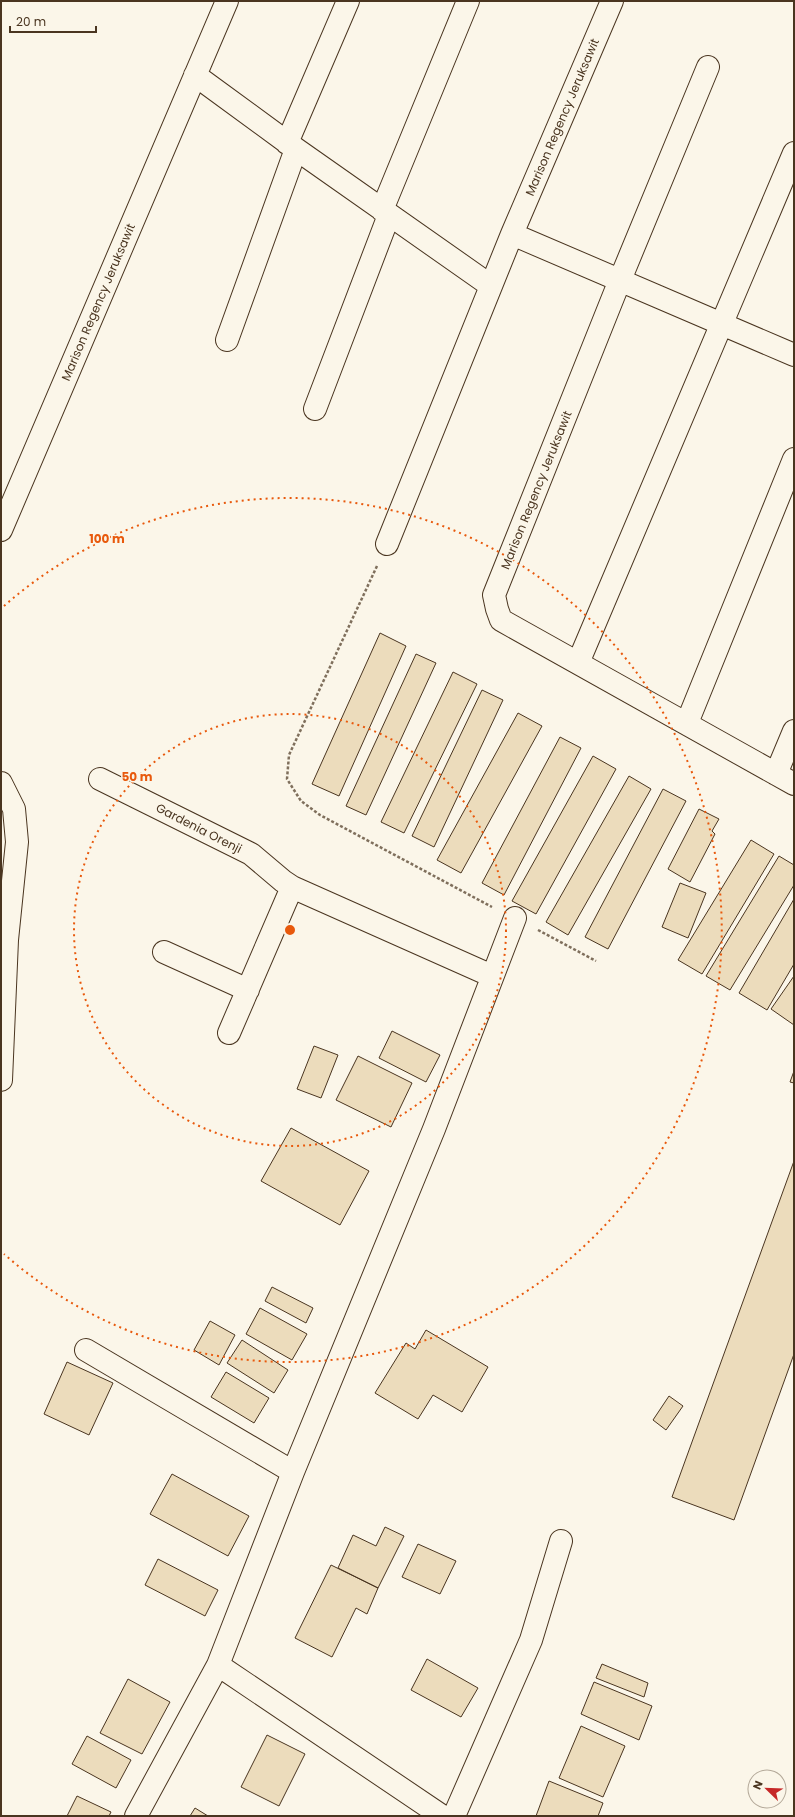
<svg xmlns="http://www.w3.org/2000/svg" width="795" height="1817" viewBox="0 0 795 1817" font-family="Poppins,sans-serif">
	<style>
		.building { fill: #ecdcbc; stroke: #4a3520 }
		.lines { fill: none; stroke-linecap: round; stroke-linejoin: round }
		.minor-casing { stroke: #4a3520; stroke-width: 24 }
		.path { stroke: #7f6f5c; stroke-width: 2.5; stroke-dasharray: 3 2; stroke-linecap: butt }
		.minor { stroke: #fbf6e9; stroke-width: 22 }
		.ring { fill: none; stroke: #e8590c; stroke-width: 2; stroke-dasharray: 2 4 }
		.labels { text-anchor: middle; dominant-baseline: central; stroke-width: 3; stroke-linejoin: round; paint-order: stroke }
		.street-label { font-size: 12px; fill: #4a3520; stroke: #fbf6e9 }
		.centre { fill: #e8590c; stroke: #fbf6e9; stroke-width: 2 }
		.ring-label { font-size: 12px; text-anchor: middle; font-weight: bold; fill: #e8590c; stroke: #fbf6e9; stroke-width: 3; stroke-linejoin: round; paint-order: stroke }
	</style>
	<rect width="100%" height="100%" fill="#fbf6e9"/>
	<path class="building" d="M380,633L406,646L339,796L312,784Z
		M416,654L436,663L366,815L346,806Z
		M453,672L477,684L404,833L381,822Z
		M482,690L503,700L434,847L412,836Z
		M518,713L542,726L461,873L437,860Z
		M560,737L581,748L504,895L482,883Z
		M593,756L616,769L536,914L512,901Z
		M629,776L651,789L568,935L546,922Z
		M663,789L686,801L608,949L585,937Z
		M699,809L719,819L712,831L715,834L690,882L668,869Z
		M751,840L774,854L702,974L678,960Z
		M779,856L794,865V885L730,990L706,976Z
		M680,883L706,893L688,938L662,927Z
		M794,899V964L767,1010L739,993Z
		M794,976V1025L771,1009Z
		M392,1031L440,1055L426,1082L379,1058Z
		M314,1046L338,1055L321,1098L297,1089Z
		M358,1056L412,1083L391,1127L336,1100Z
		M794,1071V1083L790,1082Z
		M291,1128L369,1171L340,1225L261,1181Z
		M794,1161V1354L734,1520L672,1497Z
		M272,1287L313,1308L306,1323L265,1301Z
		M260,1308L307,1334L292,1360L246,1334Z
		M210,1321L235,1335L219,1365L194,1350Z
		M426,1330L488,1367L462,1412L433,1395L418,1419L375,1393L406,1343L415,1349Z
		M242,1340L288,1370L274,1393L227,1363Z
		M67,1362L113,1383L89,1435L44,1414Z
		M226,1372L269,1398L254,1423L211,1397Z
		M669,1396L683,1406L666,1430L653,1420Z
		M172,1474L249,1516L228,1556L150,1514Z
		M385,1527L404,1536L378,1588L338,1568L353,1535L376,1546Z
		M418,1544L456,1561L440,1594L402,1577Z
		M158,1559L218,1590L205,1616L145,1585Z
		M331,1565L378,1588L367,1614L356,1608L332,1657L295,1638Z
		M427,1659L478,1688L461,1717L411,1690Z
		M602,1664L648,1683L644,1697L596,1678Z
		M128,1679L170,1702L142,1754L100,1733Z
		M594,1682L652,1706L639,1740L581,1714Z
		M581,1726L625,1746L603,1797L559,1778Z
		M267,1735L305,1754L279,1806L241,1787Z
		M87,1736L131,1760L116,1788L72,1764Z
		M549,1781L603,1803L598,1816H536Z
		M77,1796L111,1812L109,1816H67Z
		M195,1808L208,1816H190Z"/>
	<g class="lines">
		<defs>
			<path id="minor" d="M708,67L620,280L494,595L497,609L501,620L794,784
				M195,75L296,149L491,286
				M287,143L348,1
				M382,210L468,1
				M512,234L794,355
				M227,340L296,149
				M315,409L389,215
				M1,530L227,1
				M387,544L512,234L612,1
				M578,663L794,153
				M687,723L794,459
				M776,774L794,731
				M100,779L251,854L283,881L292,887L492,976
				M1,783L14,809L17,842L7,940L1,1080
				M164,952L248,990
				M229,1033L292,887
				M86,1350L293,1472
				M218,1665L442,1816
				M136,1816L218,1665L293,1472L434,1129L515,918
				M454,1816L531,1640L561,1541"/>
		</defs>
		<use href="#minor" class="minor-casing"/>
		<path class="path" d="M377,566L289,755L287,779L301,801L320,815L492,907
			M538,930L596,961"/>
		<use href="#minor" class="minor"/>
	</g>
	<g class="ring">
		<circle cx="290" cy="930" r="216"/>
		<path d="M4 606A432 432 0 1 1 4 1254"/>
	</g>
	<g class="labels">
		<g class="street-label">
			<text transform="translate(562 117) rotate(-67)">Marison Regency Jeruksawit</text>
			<text transform="translate(98 302) rotate(-67)">Marison Regency Jeruksawit</text>
			<text transform="translate(536 490) rotate(-68)">Marison Regency Jeruksawit</text>
			<text transform="translate(199 828) rotate(27)">Gardenia Orenji</text>
		</g>
	</g>
	<circle cx="290" cy="930" r="6" class="centre"/>
	<g class="ring-label">
		<text x="107" y="543">100 m</text>
		<text x="137" y="781">50 m</text>
	</g>
	<rect width="795" height="1817" fill="none" stroke="#4a3520" stroke-width="4"/>
	<g transform="translate(767 1789) rotate(293)"><circle r="19" fill="#fbf6e9" stroke="#b4a999"/>
	<path d="M0-3L7 15L0 10L-7 15Z" fill="#c62828"/>
	<text y="-6" font-size="11" font-weight="bold" text-anchor="middle" fill="#4a3520">N</text>
	</g>
	<path d="M10 26v6h86v-6" fill="none" stroke="#4a3520" stroke-width="2"/>
	<text x="16" y="26" font-size="12" fill="#4a3520" stroke="#fbf6e9" stroke-width="3" paint-order="stroke">20 m</text>
</svg>
